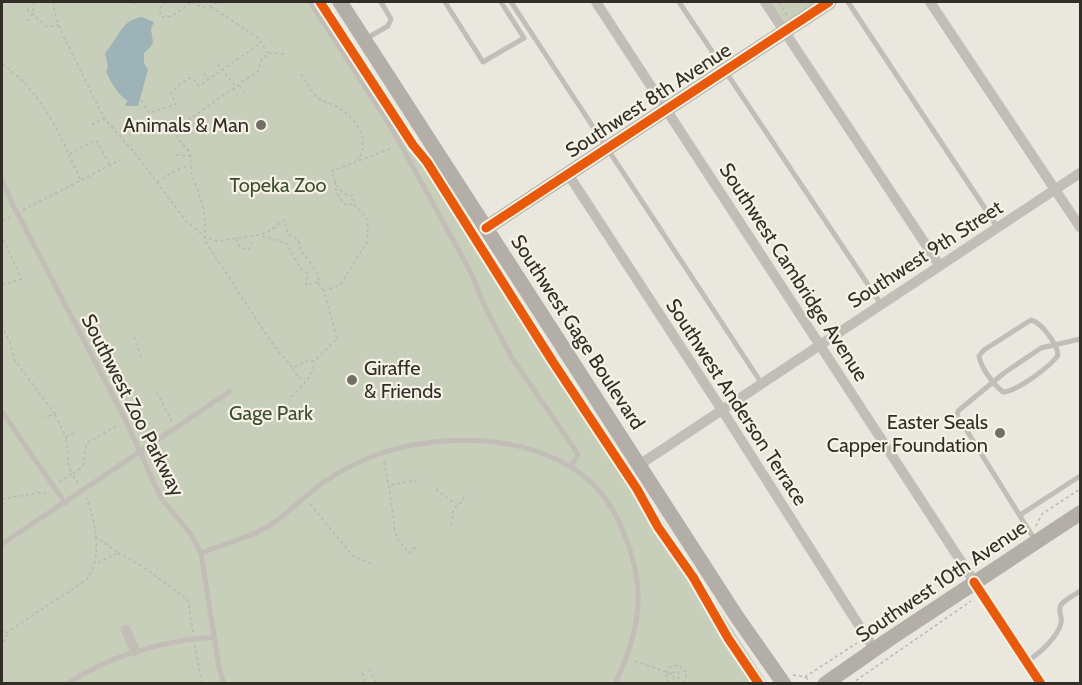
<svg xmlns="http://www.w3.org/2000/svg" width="1082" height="685" viewBox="0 0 1082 685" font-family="Cabin,sans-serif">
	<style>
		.green { fill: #c7cfba }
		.water { fill: #9db3b8 }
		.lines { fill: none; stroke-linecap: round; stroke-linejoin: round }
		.path { stroke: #bbb7b0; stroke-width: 1.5; stroke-dasharray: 3 3; stroke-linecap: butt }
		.lane { stroke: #c2beb7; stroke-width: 5 }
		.street { stroke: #c2beb7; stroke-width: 10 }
		.secondary { stroke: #b3afa8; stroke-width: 15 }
		.cycleway-casing { stroke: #f6f2e6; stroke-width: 13 }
		.cycleway { stroke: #e8590c; stroke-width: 9 }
		.poi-dot { fill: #726e67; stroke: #f6f2e6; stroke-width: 2 }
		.labels { text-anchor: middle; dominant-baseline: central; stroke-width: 4.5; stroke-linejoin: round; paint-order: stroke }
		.street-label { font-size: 20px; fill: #322d27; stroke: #f6f2e6 }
		.poi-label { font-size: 20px; fill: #322d27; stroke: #f6f2e6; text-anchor: end }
		.park-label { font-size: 20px; fill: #3b4d2e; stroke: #f6f2e6 }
	</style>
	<rect width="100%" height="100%" fill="#eae7de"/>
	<path class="green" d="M2,2H327L767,683L2,684Z
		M771,2H817L785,23Z"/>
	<path class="water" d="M142,17L154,22L151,29C153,45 156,42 144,53V63L148,70L138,106H126L125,104L128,101C118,95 111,83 106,71L108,67L105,53C118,40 120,20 142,17Z"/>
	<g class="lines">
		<path class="path" d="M53,2L56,18L62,33L104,118L135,153L186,221L205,237L217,241L258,235L268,232L284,220L288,234L299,240C297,254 318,264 319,282L306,285L308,274L301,269L286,243L258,235
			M134,2L138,5
			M166,2L159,9L162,17L172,16L192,2
			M192,2C201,9 209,8 218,2
			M779,2L787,15
			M211,7L257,37L268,53
			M27,9L47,27L58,25
			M27,21L33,14L34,2
			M2,64C43,92 61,137 81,181
			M218,64L235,86
			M204,73L207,79
			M301,74C306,82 310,91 318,98C324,103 332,103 339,108C357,119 371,141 358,160
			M239,86L244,92
			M233,89L238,95
			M141,100L149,113L176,104L171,94L180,84L189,78L193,79L199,86L261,43
			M92,125L104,118
			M175,129L179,140L191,154C189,176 194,178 200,197C205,211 206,226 205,241L274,346L293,368L306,361H314L337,339L324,291L340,285L367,242L368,222L366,217L354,204L353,195C339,197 336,182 331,171L393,148
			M168,134L258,71L262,58L271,53L285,54
			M70,154L96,140L110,165
			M176,155L190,156
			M157,182L173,172L189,165
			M335,182C335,191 339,200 346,205L353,204
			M23,210L120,160
			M2,221L11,217
			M236,239L239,246L247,250L252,246L251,239
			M318,283L324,291
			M2,285L21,279L4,240
			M2,325L10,343L14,359L55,414L45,417
			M134,337L142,359
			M293,368L298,378L305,379
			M157,392L172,422
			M291,397C299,388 315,376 314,362
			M55,415L66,437L77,432
			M384,462L389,486L395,531L397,538L409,553L416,547
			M59,482L72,474L69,466L66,437
			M78,483L72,474C89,465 82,459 87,443L118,425
			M391,485L417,480
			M436,489L455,504
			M2,499L37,493H50
			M310,504L353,556L372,564
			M451,525L454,508L463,501L465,493
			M1036,526L1042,514L1080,489
			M95,536L118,553L97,563
			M118,553L142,566L188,600L193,632
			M2,630L7,636L2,644
			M876,631L913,608
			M6,633L86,580C103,562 96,519 86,498
			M195,645L202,684
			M635,661L672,674L674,679H678L680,675L677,671L672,673
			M369,669L377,684
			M362,673L366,684
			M667,673L669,667L679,665L687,673L683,684
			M667,674L666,678L671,684
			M793,675L805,677L857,643
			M806,677L810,684
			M851,684L971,601"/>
		<path class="lane" d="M310,2L391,127L470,271L486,309L512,358L578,454L571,467
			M445,2L483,62L524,38L501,2
			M511,2L762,384
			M679,2L881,304
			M848,2L998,228
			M367,38L388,26L391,19L381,2
			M2,180L12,203L124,417L161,498L192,536L201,553L219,667L224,684
			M1031,320C1042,323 1057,344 1058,355C1051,366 1016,392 1003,392C993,384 981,368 979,356L984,350Z
			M2,412L65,503
			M1020,515L1080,476
			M1035,540L957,415L958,411L1004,373L1041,348L1080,339
			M2,544L229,392
			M201,553C223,544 253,537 272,524C286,514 298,503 311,492C327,478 347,467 366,459C444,426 576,431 617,518C647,579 644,623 615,684
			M1027,661C1038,655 1058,637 1061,623C1063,617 1057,611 1061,605C1065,599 1075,595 1080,591
			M67,684C112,654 161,641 215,637"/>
		<path class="street" d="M596,2L1041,684
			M765,2L940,266
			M930,2L1080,227
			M568,174L722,410L874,649
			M639,465L1080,173
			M126,630L135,651"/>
		<path class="secondary" d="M340,2L737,617L784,684
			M486,228L829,2
			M825,684L888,640L1080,513"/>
		<defs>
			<path id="cycleway" d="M320,2L413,145L427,162L553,362L637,489L658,527L693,577L728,638L759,684
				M486,228L829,2
				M974,582L1041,684"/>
		</defs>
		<use href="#cycleway" class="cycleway-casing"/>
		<use href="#cycleway" class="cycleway"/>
	</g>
	<g class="poi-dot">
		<circle cx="261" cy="125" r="6"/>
		<circle cx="352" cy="380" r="6"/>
		<circle cx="1000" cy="433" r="6"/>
	</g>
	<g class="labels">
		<g class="street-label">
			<text transform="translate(648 100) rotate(-33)">Southwest 8th Avenue</text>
			<text transform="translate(925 254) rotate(-33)">Southwest 9th Street</text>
			<text transform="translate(794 272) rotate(57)">Southwest Cambridge Avenue</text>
			<text transform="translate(578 332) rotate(57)">Southwest Gage Boulevard</text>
			<text transform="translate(737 402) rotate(57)">Southwest Anderson Terrace</text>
			<text transform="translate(133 405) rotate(63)">Southwest Zoo Parkway</text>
			<text transform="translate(941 581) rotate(-34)">Southwest 10th Avenue</text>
		</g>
		<g class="poi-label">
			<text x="249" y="125">Animals &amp; Man</text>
			<text x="364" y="368" text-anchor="start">Giraffe<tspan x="364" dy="23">&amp; Friends</tspan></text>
			<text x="988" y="422">Easter Seals<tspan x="988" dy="23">Capper Foundation</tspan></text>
		</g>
		<g class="park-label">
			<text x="278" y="185">Topeka Zoo</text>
			<text x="271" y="413">Gage Park</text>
		</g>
	</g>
	<rect width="1082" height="685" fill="none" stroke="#322d27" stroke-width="6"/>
</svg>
